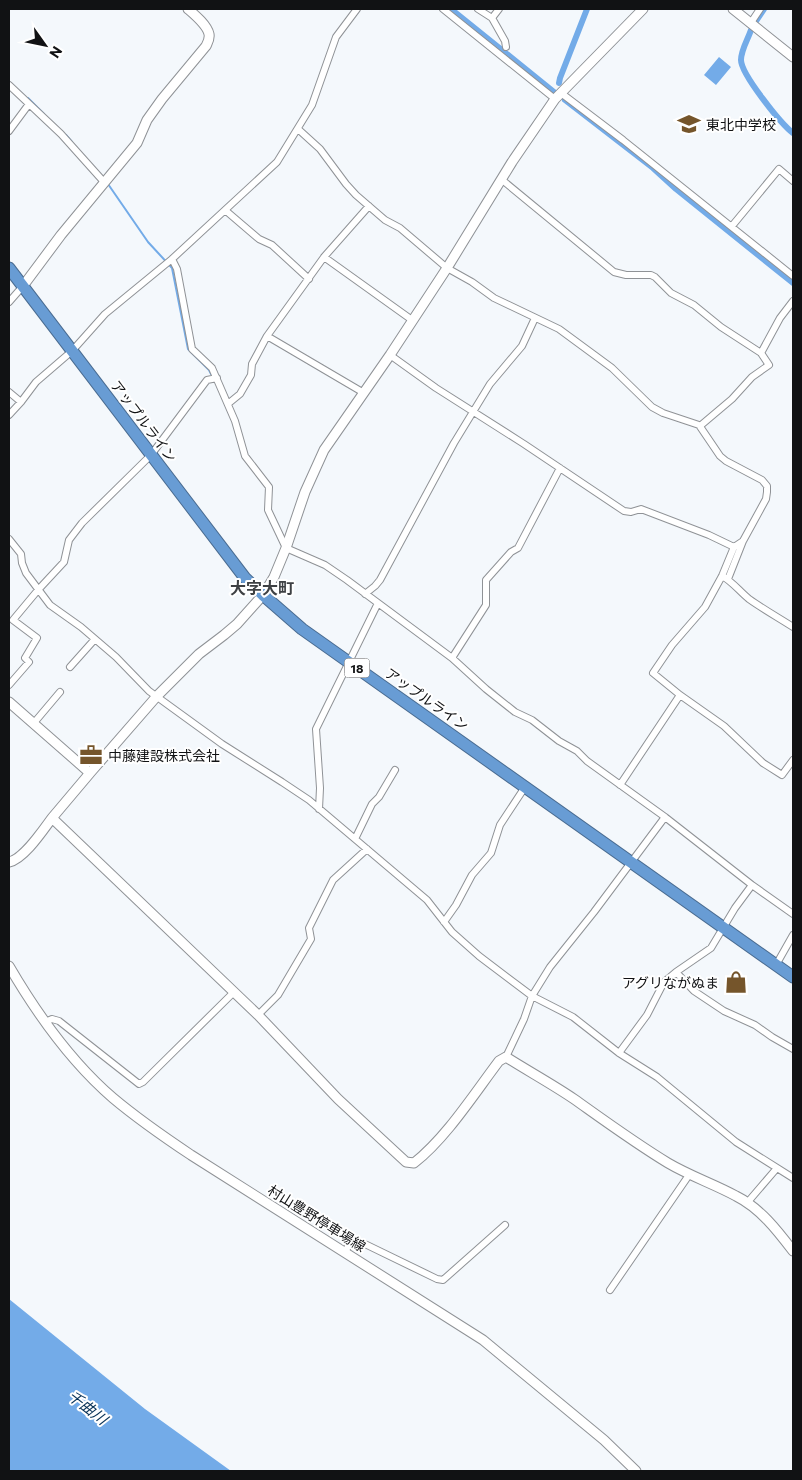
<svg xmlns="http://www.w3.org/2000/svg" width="802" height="1480" viewBox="0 0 802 1480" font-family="Commissioner,'Noto Sans JP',sans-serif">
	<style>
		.water { fill: #73abe8 }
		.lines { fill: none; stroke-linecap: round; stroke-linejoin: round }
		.stream { stroke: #73abe8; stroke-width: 2 }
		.canal { stroke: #73abe8; stroke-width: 6 }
		.street-casing { stroke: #8f9296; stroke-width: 8 }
		.secondary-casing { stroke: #8f9296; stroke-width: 11 }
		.highway-casing { stroke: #4a6c91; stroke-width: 13 }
		.street { stroke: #fff; stroke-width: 6 }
		.secondary { stroke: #fff; stroke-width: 9 }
		.highway { stroke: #689cd4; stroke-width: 11 }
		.labels { text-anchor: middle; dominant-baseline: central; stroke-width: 4; stroke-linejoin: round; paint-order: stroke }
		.shield { fill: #fff; stroke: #58595a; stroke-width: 1 }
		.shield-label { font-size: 12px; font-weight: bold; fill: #111214 }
		.poi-label { font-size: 14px; fill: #111214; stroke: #fff; text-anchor: start }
		.street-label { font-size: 14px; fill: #111214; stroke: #fff }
		.water-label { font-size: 15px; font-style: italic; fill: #073157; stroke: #fff }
		.quarter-label { font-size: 16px; font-weight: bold; fill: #3e4144; stroke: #fff }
	</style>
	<rect width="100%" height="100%" fill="#f4f8fc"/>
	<path class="water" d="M719,57L731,67L716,85L704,75Z
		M9,1299L145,1409L231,1471H9Z"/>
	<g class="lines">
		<path class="stream" d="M28,98L44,114
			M66,135L72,142
			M108,184L148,242L172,268L188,349L209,370L211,374"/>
		<path class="canal" d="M451,9L554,92
			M756,21L764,9
			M751,30C748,39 741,50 741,60C741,74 781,124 793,133
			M559,83L560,78L587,9
			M565,100L653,168L676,189L793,283"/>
		<defs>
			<path id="street" d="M443,9L555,99
				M478,9L492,18L505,41L506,47
				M492,18L499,9
				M750,24L760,9
				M9,85L61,134L104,182
				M561,93L623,140L793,276
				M298,129L320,149L346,184L356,195L385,220L400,228L447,268L472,282L494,298L559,329L612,368L652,407L663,413L699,425L720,456L726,461L762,480L767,486V492L766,499L743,541L734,547L722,576L705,607L672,645L653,673L680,695L724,726L763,763L782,775L793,760
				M9,131L29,104
				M501,179L614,272L626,275H651L655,277L671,293L694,305L721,327L761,353
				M225,210L259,239L272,245L309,279
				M732,226L779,169L793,181
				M324,257L369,206
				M172,259L177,269L192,349L212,368L235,421L245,456L269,487L268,510L286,548L325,565L347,580L452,658L486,689L515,712L532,720L559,741L577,751L587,761L665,817L752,885L793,914
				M9,302L23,286
				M267,336L364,393
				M390,355L436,388L524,444L624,511L631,512L641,509L709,535L734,547
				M9,392L21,402
				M229,403L240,394L251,375L252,364L267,336L324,257L412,320
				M9,415L21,402L36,382L72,351L105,314L172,259L277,162L312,105L336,37L357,9
				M700,426L732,399L752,377L769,365L761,353L780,318L793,301
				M9,539L21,554L22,563L26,573L50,605L81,627L116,657L149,691L222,744L282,782L309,800L427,900L452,932L479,956L532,996L573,1017L619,1053L657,1077L736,1142L793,1178
				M722,576C732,581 740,592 749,599C763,609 779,618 793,627
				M728,579L743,541
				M365,594L375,586L380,580L454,443L490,384L522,346L535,318
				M452,658L486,605V580L511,552L518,548L560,468
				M70,667L95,639
				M9,685L29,662L25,658L37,638L13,620L38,590L64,562L69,540L82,523L151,455L207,380L217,378
				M33,724L60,692
				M620,785L680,695
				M319,809L320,788L316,729L378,603
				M355,839L372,804L379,797L395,770
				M752,885L735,908L711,948L676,972L694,991L724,1011L755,1025L772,1037L793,1049
				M444,922L456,905L472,875L491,853L500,825L525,787
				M776,965L793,935
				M258,1015L278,995L311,939L309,928L333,880L367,849
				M45,1022L52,1019L59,1021L139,1084L143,1082L234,992
				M619,1053L647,1015L664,982L676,972
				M506,1057L524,1019L532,996L550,967L594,912L665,817
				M747,1203L777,1168
				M345,1252L350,1243L353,1240L367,1245L437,1279L443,1280L505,1225
				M610,1290L689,1175"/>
			<path id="secondary" d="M733,9L793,57
				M23,286L61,235L137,143L147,120L162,99L206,46C208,42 210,39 209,34C207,25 195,15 188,9
				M9,702L90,773L52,818L258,1015L338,1099L406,1162L414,1163C446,1138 474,1094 499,1061L506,1057C528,1071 552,1084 574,1099C605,1121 635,1143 668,1163C690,1176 714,1184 736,1196C760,1208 777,1230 793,1251
				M90,773L157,696L199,654L224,635L237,624L263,595L274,577L286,548L305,492L324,450L390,355L447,268L512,162L555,99L643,9
				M9,862C24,859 43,830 52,818
				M9,966C37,1014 70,1061 113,1098C138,1119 164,1137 191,1155L483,1340L604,1440L636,1471"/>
			<path id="highway" d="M9,268L245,578L263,595L302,629L793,977"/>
		</defs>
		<use href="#street" class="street-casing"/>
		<use href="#secondary" class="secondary-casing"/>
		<use href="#highway" class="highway-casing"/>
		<use href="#street" class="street"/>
		<use href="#secondary" class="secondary"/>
		<use href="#highway" class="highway"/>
	</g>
	<defs>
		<symbol id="school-bare" viewBox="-9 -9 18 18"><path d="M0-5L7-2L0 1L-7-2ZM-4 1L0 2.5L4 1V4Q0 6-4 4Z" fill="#75552b" stroke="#fff" stroke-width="2.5" paint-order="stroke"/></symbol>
		<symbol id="office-bare" viewBox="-9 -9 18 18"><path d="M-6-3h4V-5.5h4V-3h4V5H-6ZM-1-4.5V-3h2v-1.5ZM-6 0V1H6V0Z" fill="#75552b" stroke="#fff" stroke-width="2.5" paint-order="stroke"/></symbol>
		<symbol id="shop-bare" viewBox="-9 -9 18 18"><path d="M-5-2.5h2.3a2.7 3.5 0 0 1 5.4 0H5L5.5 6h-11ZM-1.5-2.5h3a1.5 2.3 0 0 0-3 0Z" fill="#75552b" stroke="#fff" stroke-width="2.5" paint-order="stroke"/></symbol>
	</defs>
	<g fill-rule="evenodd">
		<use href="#school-bare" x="673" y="108" width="32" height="32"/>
		<use href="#office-bare" x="75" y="739" width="32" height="32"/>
		<use href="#shop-bare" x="720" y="966" width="32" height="32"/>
	</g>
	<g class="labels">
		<rect class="shield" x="344.5" y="658.5" width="25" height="19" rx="4"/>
		<g class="shield-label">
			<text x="357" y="668">18</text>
		</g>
		<g class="poi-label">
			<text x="706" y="124">東北中学校</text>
			<text x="108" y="755">中藤建設株式会社</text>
			<text x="719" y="982" text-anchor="end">アグリながぬま</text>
		</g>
		<g class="street-label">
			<text transform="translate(144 421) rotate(53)">アップルライン</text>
			<text transform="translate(427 699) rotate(35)">アップルライン</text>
			<text transform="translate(317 1218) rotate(32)">村山豊野停車場線</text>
		</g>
		<g class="water-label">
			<text transform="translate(88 1407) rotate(38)">千曲川</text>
		</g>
		<g class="quarter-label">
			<text x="262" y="587">大字大町</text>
		</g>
	</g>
	<rect width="802" height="1480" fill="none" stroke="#111214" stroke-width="20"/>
	<g transform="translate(45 45) rotate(123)" stroke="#ffffff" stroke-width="4" paint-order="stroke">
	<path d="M0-4L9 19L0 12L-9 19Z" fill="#111214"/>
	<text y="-8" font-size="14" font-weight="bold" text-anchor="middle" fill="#111214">N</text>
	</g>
</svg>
